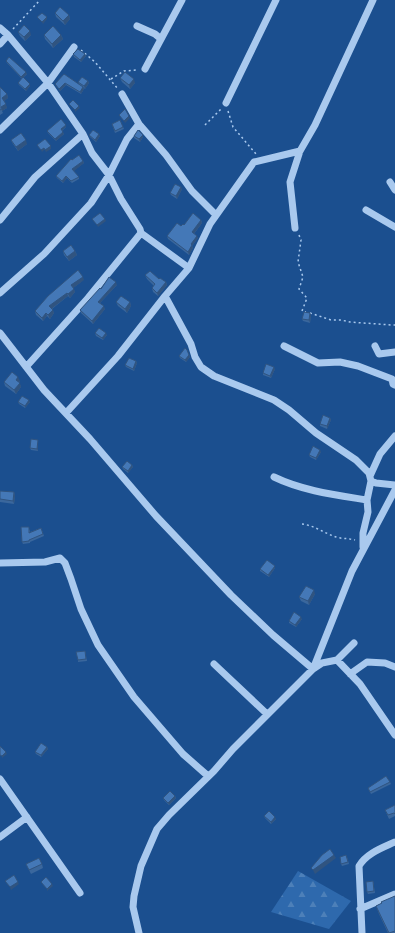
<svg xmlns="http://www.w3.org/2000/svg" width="395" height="933" viewBox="0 0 395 933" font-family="'Roboto Condensed',sans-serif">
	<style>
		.forest { fill: url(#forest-firs) }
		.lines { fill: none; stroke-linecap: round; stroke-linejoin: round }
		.path { stroke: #a9c9ee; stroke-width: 1.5; stroke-dasharray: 2 3; stroke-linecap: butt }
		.minor { stroke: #a9c9ee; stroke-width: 7 }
		.wall { fill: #3a679d }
		.shaded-wall { fill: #305480 }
		.building { fill: #4478b7; stroke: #305480 }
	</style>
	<defs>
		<pattern id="forest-firs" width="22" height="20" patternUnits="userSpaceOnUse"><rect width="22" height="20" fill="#2e69ad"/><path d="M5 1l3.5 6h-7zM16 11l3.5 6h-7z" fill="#4d80b9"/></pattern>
	</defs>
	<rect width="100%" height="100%" fill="#1b4f8f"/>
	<path class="forest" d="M298,871L351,901L329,929L271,912Z"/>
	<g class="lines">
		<path class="path" d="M13,29L40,0
			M81,50L95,62L118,89
			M111,79L124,71L137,70
			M228,111L233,127L256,154
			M205,125L221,109
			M299,235L301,240L298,262L303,277L299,289L307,298L302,311L306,312
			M310,313L331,320H341L350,322L391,325H395
			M302,524C313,525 324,533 336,537C342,539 348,538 355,540"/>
		<path class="minor" d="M137,26L155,34L161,39
			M0,28L8,35L48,83L83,134L92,153L109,175L121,199L140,229L141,233L189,268
			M0,44L8,35
			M145,69L182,0
			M122,94L139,124L166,155L192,191L216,215
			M226,103L276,0
			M0,130L48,83L74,47
			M390,182L395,190
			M366,210L395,227
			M0,220L35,177L83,134
			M295,228L290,182L300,151L315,125L373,0
			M0,293L44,254L91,203L109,175L127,139L139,124
			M165,296L191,344L195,357L201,367L214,376L274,400L289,410L316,433L356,460L369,473L371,481L367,500L368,512L363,533V547
			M0,333L44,390L90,439L156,516L231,595L273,635L313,669L322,663L337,660L354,643
			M284,346L318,363L340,362L358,366L392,379L393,384L395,385
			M375,346L379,354L395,352
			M26,367L88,298L141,233
			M66,413L118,356L165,296L189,268L210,224L254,162L300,151
			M370,476L380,454L395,436
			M274,477C303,491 336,495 367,500
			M371,481L376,483L395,485
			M0,563L45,562L60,558L65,563L71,579L81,609L98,645L134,697L183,754L208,776
			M337,660L360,684L395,735
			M214,664L267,714
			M350,674L367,662L385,663L395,667
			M0,779L80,893
			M0,837L27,817
			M360,909L395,894
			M139,933L133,907L134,896L141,866L157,829L169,815L214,771L233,749L313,669L352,571L395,490
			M362,933L359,866C367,853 382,848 395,842"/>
	</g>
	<path class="wall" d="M55,13L69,15L70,19L65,25L56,17Z
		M18,32L31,35L25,41L20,36Z
		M44,35H61L63,39L53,48L45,39Z
		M73,54H85L86,56L81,62L74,57Z
		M6,61L27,74L23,78L30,84V86L26,91L19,85L18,83L22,79L7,63Z
		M64,74L83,87L79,84L78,82L88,81L89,83L85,89L83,87L84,89L81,94L66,85L60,91L55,84Z
		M120,78L135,83L130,89L122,82Z
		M0,87L7,94L8,98L4,101L7,108L2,111L3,113L0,115Z
		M120,120L124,129L115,133L112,124Z
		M66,125V127L62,131L64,134L56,141L48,133L47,131Z
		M89,135L100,136L96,142L90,137Z
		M134,136L143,137L140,142L134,138Z
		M11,140L27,144L18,151L13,144Z
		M72,160L83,161L84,163L73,171L79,177V179L72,183L67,178L63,183L57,178L56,176Z
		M182,189L177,199L171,195L170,193Z
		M201,220L202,223L194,234L198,238L192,246L193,248L189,255L168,239L167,236L181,226Z
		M63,251H75L77,255L69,261L64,255Z
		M145,275L166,282L167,285L158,296L153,292L152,288L154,286L147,279Z
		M84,280L73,288L75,292L70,298L68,296L52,309L54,313L50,319L47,316L43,321L36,315L35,311Z
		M117,285L100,303L105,309L93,324L81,313L80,310L101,289Z
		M116,302H130L131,306L127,313L118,306Z
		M311,315L310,323L303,321L302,319Z
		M95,333L107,335L103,340L96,336Z
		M187,350L190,357L186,362L180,358L179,356Z
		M136,361L137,363L134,371L126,367L125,365Z
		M275,369L271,378L263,375V373Z
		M20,381L19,382L21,387L16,394L5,386L4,382Z
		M18,402H30L25,408L19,404Z
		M330,418L331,420L327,429L320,426V424Z
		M38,440V451L31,450L30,448Z
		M321,452L316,460L310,457L309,455Z
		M132,465L133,467L128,473L123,469L122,467Z
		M0,491L14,492L15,496L14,504L0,502Z
		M41,528L44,536L30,542V543L23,544L22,542L30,529V532Z
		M275,568L269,577L260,571V569Z
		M315,594L309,605L301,601L299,597Z
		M302,619L296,627L289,623V621Z
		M85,651L87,661L78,662V660Z
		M47,747L48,749L41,757L36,754L35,752Z
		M390,782L391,784L371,794L368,788Z
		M175,796L176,798L169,805L164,800L163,798Z
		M395,805V816L389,819L385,810Z
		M264,816L276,819L271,824L265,818Z
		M347,857L349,864L342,866L341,864Z
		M26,864H42L43,868L31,874Z
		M373,881L375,893L368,894L367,892Z
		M395,896V933H388L379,914L376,906L382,903Z"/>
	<path class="shaded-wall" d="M69,15L70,19L65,25L63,21Z
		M47,17V19L43,24L42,22Z
		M30,31L31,35L25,41L24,37Z
		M61,35L63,39L53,48L52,44Z
		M85,54L86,56L81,62L80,60Z
		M26,72L27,74L22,79L21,77Z
		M134,79L135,83L130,89L129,85Z
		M88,81L89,83L85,89L84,86Z
		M65,83L66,85L60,91L59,89Z
		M30,84V86L26,91L25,89Z
		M83,87L84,89L81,94L80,92Z
		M7,94L8,98L3,102L2,98Z
		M6,104L7,108L2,111L1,107Z
		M79,106L80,108L75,112V110Z
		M129,116L130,118L125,123L124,121Z
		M66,125V127L61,131V129Z
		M63,132L64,134L56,141L55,139Z
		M99,134L100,136L96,142L95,140Z
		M143,135V137L140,142L139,139Z
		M26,140L27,144L18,151L16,147Z
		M51,146V149L46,152L45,150Z
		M44,148V150L42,152L41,150Z
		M83,161L84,163L73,172L72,169Z
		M66,176L67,178L63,183L62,181Z
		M181,187L182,189L177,199L176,196Z
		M105,219L106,221L98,227L97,225Z
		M201,220L202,223L193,235L192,232Z
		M197,236L198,238L192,246L193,248L189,255L188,252L191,244Z
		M75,251L77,255L69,261L67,257Z
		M83,277L84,280L72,289L71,285Z
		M116,282L117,285L99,304L98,302Z
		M166,282L167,285L158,296L157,293Z
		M74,289L75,292L70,298L68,294Z
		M67,293L68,296L50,310L49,306Z
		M130,302L131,306L127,313L125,309Z
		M104,306L105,309L93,324L92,321Z
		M53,310L54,313L50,319L48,315Z
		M46,313L47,316L43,321L42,318Z
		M310,313L311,315L310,323L309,320Z
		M106,333L107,335L103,340L102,338Z
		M189,355L190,357L186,362L185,360Z
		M136,361L137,363L134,371L133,369Z
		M274,367L275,369L271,378L270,376Z
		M18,377L20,381L17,384L16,380Z
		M20,383L21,387L16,394L14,390Z
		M29,400L30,402L25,408V406Z
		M330,418L331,420L327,429V426Z
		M38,440V451L37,449Z
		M320,450L321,452L316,460V458Z
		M132,465L133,467L128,473V471Z
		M14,492L15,496L14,504L13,501Z
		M275,566V568L269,577L268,575Z
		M314,590L315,594L309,605L308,601Z
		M301,617L302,619L296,627L295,625Z
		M47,747L48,749L41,757V755Z
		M6,752L7,754L2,758V756Z
		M175,796L176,798L169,805L168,803Z
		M275,817L276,819L271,824V822Z
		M334,855L336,858L315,874L313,870Z
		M18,882L19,884L11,890L10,887Z
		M52,884L53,886L47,891V889Z"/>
	<path class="building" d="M60,7L69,15L63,21L55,13Z
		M42,13L47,17L42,22L37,17Z
		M24,25L30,31L24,37L18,32Z
		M53,26L61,35L52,44L44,35Z
		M78,49L85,54L80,60L73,54Z
		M9,57L26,72L21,77L6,61Z
		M125,72L134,79L129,85L120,78Z
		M64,74L83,87L80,92L65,83L59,89L55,84Z
		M23,77L30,84L25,89L18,83Z
		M82,77L88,81L84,86L78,82Z
		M0,87L7,94L2,98L6,104L1,107L2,109L0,110Z
		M73,100L79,106L75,110L69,104Z
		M125,109L129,116L124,121L119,115Z
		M61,119L66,125L61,129L63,132L55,139L47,131Z
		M120,120L123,127L115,131L112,124Z
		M93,130L99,134L95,140L89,135Z
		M138,130L143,135L139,139L134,136Z
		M21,133L26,140L16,147L11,140Z
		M45,139L51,146L45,150L44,148L41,150L37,145Z
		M79,155L83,161L72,169L79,177L71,181L66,176L62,181L56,176L71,159L72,160Z
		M175,184L181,187L176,196L170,193Z
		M100,213L105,219L97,225L92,219Z
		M193,213L201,220L192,232L197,236L191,244L192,245L188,252L167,236L177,223L181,226L183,224L184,225Z
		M71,245L75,251L67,257L63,251Z
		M78,270L83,277L71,285L74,289L68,294L67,293L49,306L53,310L48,315L46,313L42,318L35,311L48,296Z
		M150,271L159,279L160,278L166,282L157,293L152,288L155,284L145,275Z
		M109,277L116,282L98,302L104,306L92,321L80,310L100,288L101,289Z
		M121,296L130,302L125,309L116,302Z
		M304,312L310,313L309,320L302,319Z
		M99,328L106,333L102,338L95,333Z
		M185,348L187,350L189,355L185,360L179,356Z
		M129,358L136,361L133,369L125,365Z
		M266,364L274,367L270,376L263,373Z
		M12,372L18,377L16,380L20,383L14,390L4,382Z
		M22,396L29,400L25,406L18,402Z
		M323,415L330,418L327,426L320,424Z
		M31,439L38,440L37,449L30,448Z
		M313,446L320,450L316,458L309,455Z
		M127,461L132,465L128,471L122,467Z
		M0,491L14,492L13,501L0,499Z
		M21,527H29V533L41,528L43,534L29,540V541L22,542Z
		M267,560L275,566L268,575L260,569Z
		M306,586L314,590L308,601L299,597Z
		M294,612L301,617L295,625L289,621Z
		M85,651L86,659L78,660L76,652Z
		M41,743L47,747L41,755L35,752Z
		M0,746L6,752L2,756L0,755Z
		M386,776L390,782L370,792L368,788Z
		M170,791L175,796L168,803L163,798Z
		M395,805V814L394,813L388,815L385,810Z
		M269,811L275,817L271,822L264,816Z
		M330,849L334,855L313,870L311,868L322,855Z
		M346,855L348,862L341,864L340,857Z
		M39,858L42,864L29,870L26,864Z
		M14,875L18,882L10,887L5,881Z
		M46,877L52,884L47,889L41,882Z
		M373,881L374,891L367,892L366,882Z
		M395,896V931L389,933L376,906L382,903L381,902Z"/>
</svg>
